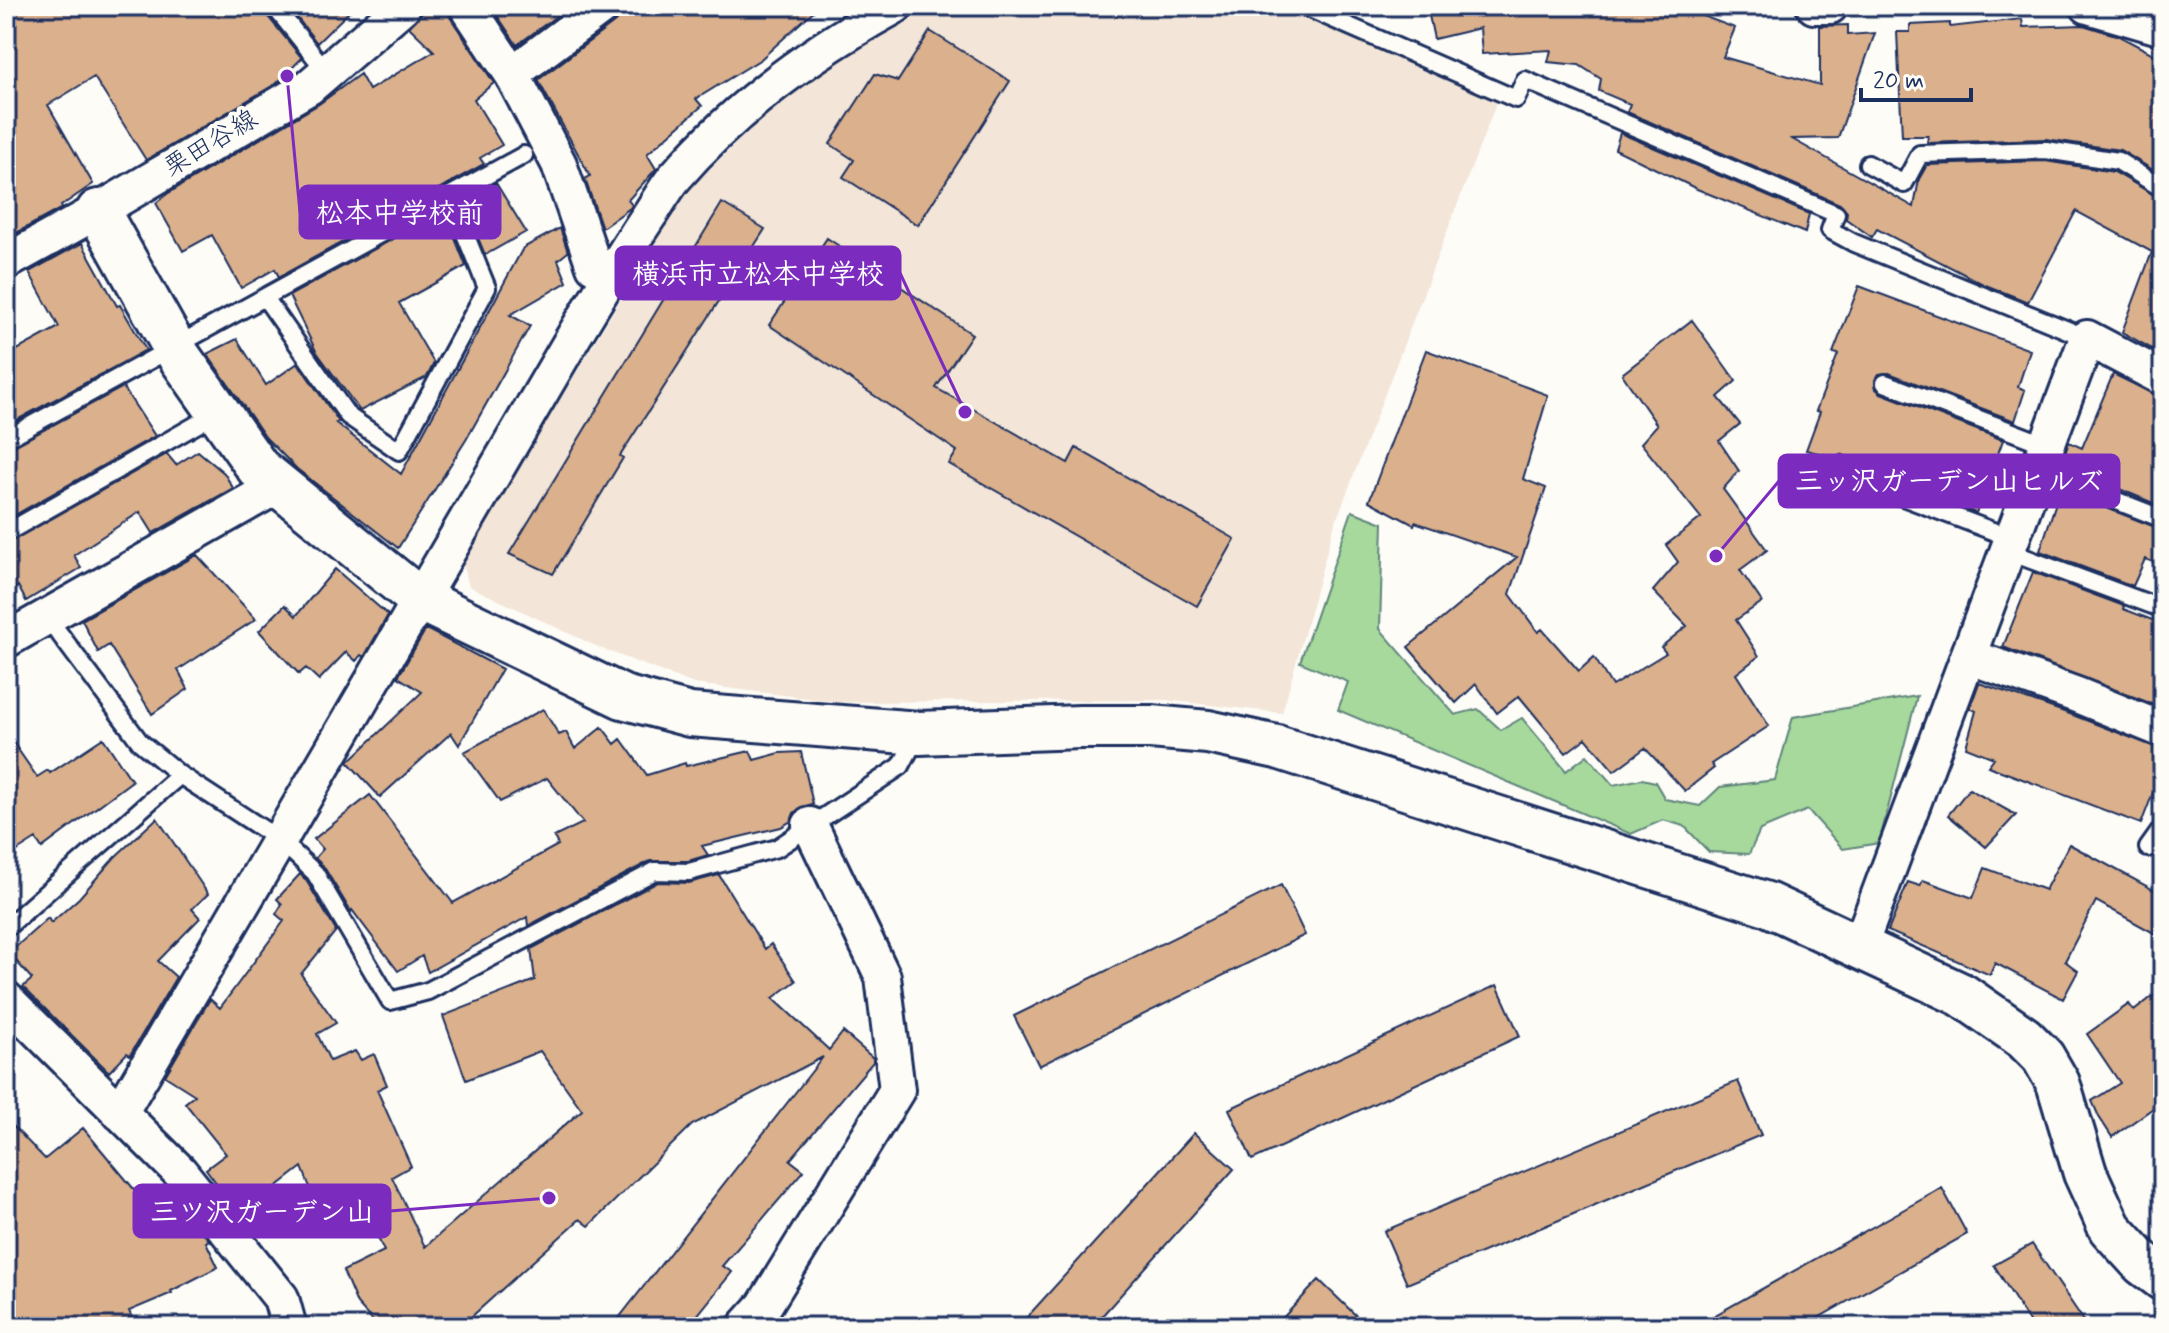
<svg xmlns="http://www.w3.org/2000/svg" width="2169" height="1333" viewBox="0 0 2169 1333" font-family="Mynerve,'Klee One',sans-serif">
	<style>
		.built { fill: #f3e5d7 }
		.green { fill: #a6d99b; stroke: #60847c; stroke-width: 2 }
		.building { fill: #dbb08c; stroke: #1b2f5e; stroke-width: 2 }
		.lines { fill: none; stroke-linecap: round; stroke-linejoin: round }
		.service-casing { stroke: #1b2f5e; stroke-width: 22 }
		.minor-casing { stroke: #1b2f5e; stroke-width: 40 }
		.tertiary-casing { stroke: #1b2f5e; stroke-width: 48 }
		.service { stroke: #fdfcf7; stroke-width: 16 }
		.minor { stroke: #fdfcf7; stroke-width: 34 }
		.tertiary { stroke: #fdfcf7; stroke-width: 42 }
		.labels { text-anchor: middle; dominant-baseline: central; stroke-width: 8; stroke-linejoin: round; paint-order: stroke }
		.street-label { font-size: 26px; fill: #1b2f5e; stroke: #fdfcf7 }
		.leader { fill: none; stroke: #7b2cbf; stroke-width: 3 }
		.callout-dot { fill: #7b2cbf; stroke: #fdfcf7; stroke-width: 3 }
		.callout { fill: #7b2cbf; stroke: #7b2cbf; stroke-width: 3 }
		.callout-label { font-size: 28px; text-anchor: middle; font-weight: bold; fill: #fff }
	</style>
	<rect width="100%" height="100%" fill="#fdfcf7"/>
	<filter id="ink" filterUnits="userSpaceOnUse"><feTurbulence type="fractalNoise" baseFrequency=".0125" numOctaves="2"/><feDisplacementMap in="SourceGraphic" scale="16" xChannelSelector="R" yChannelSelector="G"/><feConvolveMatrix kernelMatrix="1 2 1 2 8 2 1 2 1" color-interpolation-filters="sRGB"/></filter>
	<g filter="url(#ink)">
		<path class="built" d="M938,6H1274L1499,96L1333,529L1282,713L1166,700L840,702L694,684L600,648L469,586L462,561L686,192L782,99L868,40Z"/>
		<path class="green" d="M1352,511L1383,523L1380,629L1455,715L1478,709L1501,730L1522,718L1566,771L1587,755L1613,785L1642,779L1655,782L1665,799L1700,806L1720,787L1775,780L1793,717L1917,696L1879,843L1843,849L1808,810L1760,830L1749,854L1709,852L1684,826L1663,820L1631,834L1338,710L1348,682L1300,662Z"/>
		<path class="building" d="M18,6H263L265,13L302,58L277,83L146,160L94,77L48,105L93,184L61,206L62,208L9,237L6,231V13Z
			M288,6H355L317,43Z
			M422,6H447L450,17L494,83L474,99L502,145L480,158L484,164L279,277L275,269L241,288L212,235L183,251L156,203L167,194L319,104L360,74L369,90L434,51L409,27L422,13Z
			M491,6H570L517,45Z
			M623,6H819L761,59L696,99L702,106L647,154L656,169L628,200L632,205L630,208L602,228L585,179L590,176L538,80L615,22L621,15Z
			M1427,6H1676L1735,28L1723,57L1820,85V26L1848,25V35L1875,33L1838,138L1792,139L1914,207L1919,179L1927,165L2045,161L2114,172L2163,200V355L2122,332L2152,252L2076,211L2028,302L1983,284L1877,229L1872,237L1846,219L1847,212L1840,204L1627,112L1630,104L1599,91L1601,79L1579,65L1548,62L1551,50L1482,54L1480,28L1434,39Z
			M2022,19L2023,27L2083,25L2119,36L2163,59V176L2120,150L2046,139L1927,143L1928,136H1902L1897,32H1910V25L1950,23V27Z
			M930,31L1010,81L918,225L843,177L854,160L830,144L875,74L898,81Z
			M1620,133L1809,214L1805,233L1697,189L1615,149Z
			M496,183L526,232L485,255L463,201Z
			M722,203L765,229L620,456L623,458L553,574L509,554Z
			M444,211L466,266L399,303L434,363L427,377L360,411L316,351L289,296Z
			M560,228L568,252L558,260L567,282L510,315L530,326L466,440L398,548L297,469L266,438L207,354L237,339L266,385L298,363L339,422L336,423L401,474L523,248Z
			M827,238L972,334L936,388L1068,463L1076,448L1235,539L1197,606L949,464L957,451L769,325Z
			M82,243L117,306L120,305L146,350L6,426V356L59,327L29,272Z
			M1859,286L2030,350L2018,387L2025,390L2015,421L1889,373L1879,374L1875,380L1876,389L1881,393L2003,440L1976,513L1930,496L1933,489L1840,454L1838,458L1806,450L1820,412L1816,411L1838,354L1833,353Z
			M1692,320L1736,381L1718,397L1740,424L1719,441L1739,471L1723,489L1767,550L1740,570L1762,602L1736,620L1759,656L1736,674L1769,726L1711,764L1714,768L1685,791L1645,748L1614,771L1586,738L1566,753L1519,696L1497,713L1476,684L1456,703L1408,647L1517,557L1415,522L1414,525L1369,501L1426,350L1548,395L1523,479L1546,488L1510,594L1538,632L1542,629L1579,671L1594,657L1612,686L1666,653L1661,647L1687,626L1653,591L1678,562L1666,545L1701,518L1641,443L1657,425L1622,374Z
			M2113,374L2163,398V507L2061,465L2069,442L2082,448Z
			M123,387L155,436L6,520V450Z
			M198,451L224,473L233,488L153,533L140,512L74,555L81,568L26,601L18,586L6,594V544L167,454L176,465Z
			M2060,490L2163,530V549L2156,563L2145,559L2133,586L2040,551Z
			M197,555L256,619L178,670L188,689L152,714L109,645L98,652L82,620Z
			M335,569L388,615L364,657L361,655L356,661L346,652L319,680L306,668L299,674L259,631L285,605L296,616Z
			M2033,572L2124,606L2123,609L2163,624V708L2003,647Z
			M426,629L502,669L459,745L451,733L380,797L348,762L422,692L398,677Z
			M1979,683L2070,714L2163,750V788L2156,785L2141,824L1988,766L1994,758L1966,747L1976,711L1970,708Z
			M543,709L559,735L566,732L575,749L602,727L615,744L621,739L647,775L685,763L686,766L750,751L754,760L780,753L801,752L813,804L801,807L794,813L791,821L781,827L702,846L708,855L688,861H650L528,926L527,917L428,972L422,956L398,971L352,910L351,912L324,867L315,858L323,849L314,839L370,795L453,903L558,845L554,837L583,823L547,778L500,802L464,752Z
			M6,732L37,777L48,770L50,773L103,738L132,781L42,848L36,839L6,858Z
			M1969,789L2016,815L1986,847L1948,815Z
			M157,818L208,894L192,909L200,918L158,961L176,977L130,1055L127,1053L109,1072L23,987L32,979L9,953L48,918L51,923L79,898L115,857Z
			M2069,844L2163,895V938L2096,901L2065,961L2078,971L2063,999L1995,963L1990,975L1888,931L1908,882L1920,886L1923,880L1973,898L1985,868L2045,890Z
			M300,874L306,880L336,931L301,974L336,1023L317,1034L330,1061L355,1051L361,1060L374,1054L387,1085L377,1090L411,1166L392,1177L425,1247L582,1110L540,1051L466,1080L443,1016L535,980L531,949L658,882L689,883L719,875L765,949L771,944L796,981L773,998L829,1050L843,1032L873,1058V1062L790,1160L804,1171L722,1266L732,1272L688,1327H612L823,1057L692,1125L589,1226L580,1219L460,1327H378L357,1304L343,1271L384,1251L365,1209L325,1226L302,1167L240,1215L206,1169L226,1154L185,1103L195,1095L165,1076L210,999L220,1008L284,921L276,914L282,904L277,899Z
			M1281,885L1305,935L1039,1066L1014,1016Z
			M1497,985L1520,1036L1252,1160L1229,1109Z
			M2163,988V1101L2112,1137L2099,1117L2092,1101L2120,1083L2087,1034L2129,1004L2134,1011Z
			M1738,1081L1761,1135L1407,1284L1384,1231Z
			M6,1119L45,1159L83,1128L168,1230L192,1219L209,1240L206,1242L218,1267L171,1291L172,1293L129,1311L136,1327H6Z
			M1194,1133L1234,1169L1092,1327H1018Z
			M1942,1188L1967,1234L1802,1327H1694Z
			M2032,1244L2088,1327H2032L1994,1265Z
			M1319,1280L1368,1327H1274Z"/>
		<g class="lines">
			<defs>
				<path id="service" d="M274,6L326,71
					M1303,6L1516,99L1525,80L1836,214L1830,230L1854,243L2087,338
					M1868,164L1904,184L1920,154L2046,150L2118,161L2163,189
					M266,299L348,416L399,451L487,288L450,197
					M1885,383L2047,445
					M6,439L524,155
					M2038,470L2163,519
					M1850,477L2011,538
					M6,533L217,413
					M2007,551L2163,609
					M47,617L140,742L180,775L281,841L315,873L390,1001L428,991L655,871L689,872L777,848L901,766L918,734
					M2148,848L2163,827
					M6,928L180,775"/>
				<path id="minor" d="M467,6L512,74L559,164L594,266
					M1814,6H1830
					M2088,6L2163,28
					M512,74L603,6
					M6,262L98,211L309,87L403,6
					M6,640L279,485
					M1968,656L2077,695L2163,730
					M1859,948L2087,338L2163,378
					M6,999L180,1172L281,1298L289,1327
					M120,1113L574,336C598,296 622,256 648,217C657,204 665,189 675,177C737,105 813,51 895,6
					M745,1327L764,1306L897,1090L883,977L810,825"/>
				<path id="tertiary" d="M98,211L179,356L258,468L419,599L623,697L690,715L919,733L1080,727H1151L1208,732L1277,747L1767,904L1962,995L2024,1038L2043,1057L2058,1083L2085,1173L2110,1228L2143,1264L2163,1279"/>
			</defs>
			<use href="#service" class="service-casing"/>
			<use href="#minor" class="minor-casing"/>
			<use href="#tertiary" class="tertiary-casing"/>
			<use href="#service" class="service"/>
			<use href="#minor" class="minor"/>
			<use href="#tertiary" class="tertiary"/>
		</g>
	</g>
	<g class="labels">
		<g class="street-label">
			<text transform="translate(211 144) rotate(-31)">栗田谷線</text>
		</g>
	</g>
	<path class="leader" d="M287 76L300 212M965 412L900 273M1716 556L1779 481M549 1198L390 1211"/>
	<g class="callout-dot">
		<circle cx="287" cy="76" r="8"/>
		<circle cx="965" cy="412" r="8"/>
		<circle cx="1716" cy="556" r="8"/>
		<circle cx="549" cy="1198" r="8"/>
	</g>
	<g class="callout">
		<rect x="300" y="186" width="200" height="52" rx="8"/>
		<rect x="616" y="247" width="284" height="52" rx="8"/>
		<rect x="1779" y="455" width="340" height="52" rx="8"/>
		<rect x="134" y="1185" width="256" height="52" rx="8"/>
	</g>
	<g class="callout-label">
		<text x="400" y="222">松本中学校前</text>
		<text x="758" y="283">横浜市立松本中学校</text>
		<text x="1949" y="490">三ッ沢ガーデン山ヒルズ</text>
		<text x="262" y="1221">三ツ沢ガーデン山</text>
	</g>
	<rect width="2169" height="1333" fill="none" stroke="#fdfcf7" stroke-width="32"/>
	<rect x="16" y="16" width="2137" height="1301" fill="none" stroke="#1b2f5e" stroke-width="3" filter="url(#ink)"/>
	<path d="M1861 88v12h110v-12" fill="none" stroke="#1b2f5e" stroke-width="4"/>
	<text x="1873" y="88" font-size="24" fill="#1b2f5e" stroke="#fdfcf7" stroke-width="6" paint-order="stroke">20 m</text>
</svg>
